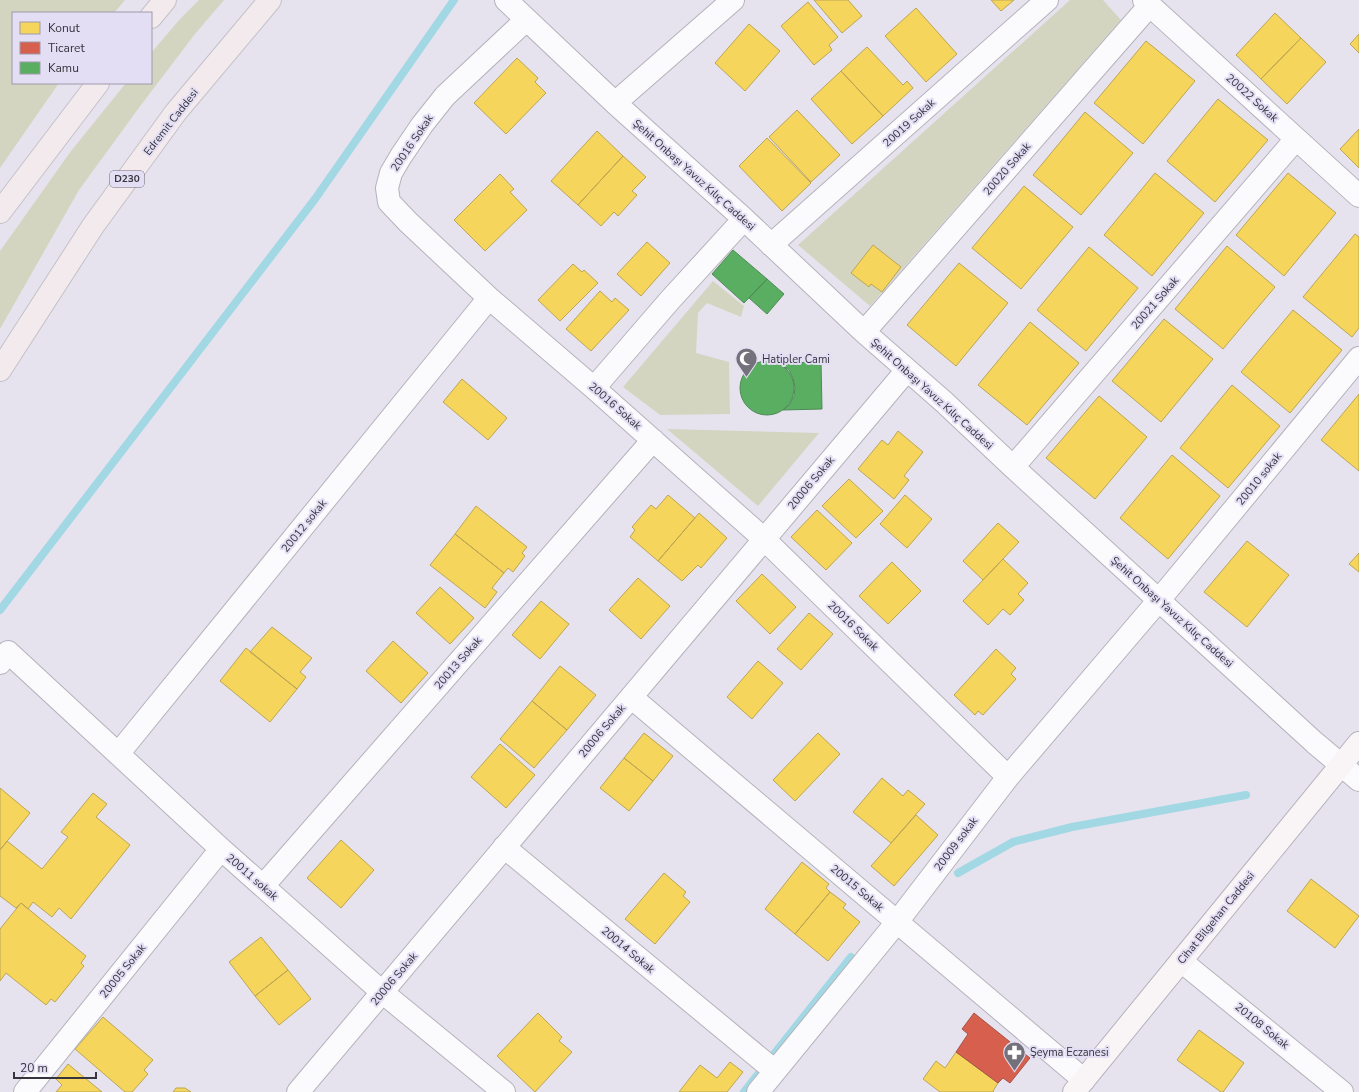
<svg xmlns="http://www.w3.org/2000/svg" width="1359" height="1092" viewBox="0 0 1359 1092" font-family="'Nunito Sans',sans-serif">
	<style>
		.green { fill: #d4d5c1 }
		.homes { fill: #f6d55c; stroke: #bca553 }
		.shops { fill: #d6604d; stroke: #a65348 }
		.public { fill: #5aae61; stroke: #4f8956 }
		.lines { fill: none; stroke-linecap: round; stroke-linejoin: round }
		.stream { stroke: #a2d8e4; stroke-width: 8 }
		.minor-casing { stroke: #b4b2bb; stroke-width: 24 }
		.secondary-casing { stroke: #b4b2bb; stroke-width: 24 }
		.trunk-casing { stroke: #c3c1c7; stroke-width: 24 }
		.minor { stroke: #fbfbfd; stroke-width: 22 }
		.secondary { stroke: #f9f5f7; stroke-width: 22 }
		.trunk { stroke: #f3eaed; stroke-width: 22 }
		.labels { text-anchor: middle; dominant-baseline: central; stroke-width: 4; stroke-linejoin: round; paint-order: stroke }
		.shield { fill: #e3def4; stroke: #6a6774; stroke-width: 1 }
		.shield-label { font-size: 10px; font-weight: bold; fill: #36343d }
		.street-label { font-size: 11px; fill: #36343d; stroke: #e3def4 }
		.poi-label { font-size: 11px; fill: #36343d; stroke: #e3def4; text-anchor: start }
	</style>
	<rect width="100%" height="100%" fill="#e6e3ef"/>
	<path class="green" d="M0,0H125L114,13H13V83H59L0,168Z
		M199,0H224L195,34L141,105L79,190L0,329V251L71,151L126,83H151V53L180,19Z
		M1070,0H1103L1121,20L870,306L798,245Z
		M713,281L744,306L741,317L707,303L698,313L696,353L729,362L730,414L660,415L623,387Z
		M667,429L819,433L758,506Z"/>
	<path class="homes" d="M814,0H848L862,16L842,33Z
		M991,0H1014L1001,11Z
		M808,2L838,37L829,45L832,50L814,65L781,26Z
		M916,8L957,54L926,82L885,36Z
		M1275,13L1301,38L1261,79L1236,55Z
		M749,24L780,51L745,91L715,63Z
		M1359,34V53L1350,44Z
		M1301,38L1326,62L1287,104L1261,79Z
		M1146,41L1195,81L1143,144L1094,103Z
		M867,47L903,85L907,81L913,88L883,116L841,71Z
		M517,58L538,78L535,82L546,93L506,134L474,103Z
		M841,71L883,116L852,144L811,99Z
		M1218,99L1268,140L1215,202L1167,161Z
		M797,110L840,155L811,182L769,137Z
		M1085,112L1133,153L1081,215L1033,175Z
		M1359,129V168L1340,149Z
		M597,131L623,156L578,205L551,181Z
		M767,138L811,183L782,211L739,166Z
		M623,156L646,177L632,191L637,195L618,216L614,212L601,226L578,205Z
		M1155,173L1204,213L1152,276L1104,235Z
		M1288,173L1336,213L1284,276L1236,235Z
		M500,174L514,189L510,192L527,210L485,251L454,220Z
		M1024,186L1073,227L1021,289L972,248Z
		M1355,234L1359,237V328L1352,337L1303,297Z
		M647,242L670,263L641,296L617,274Z
		M873,245L901,267L882,292L871,284L869,287L851,273Z
		M1227,246L1275,287L1223,349L1175,309Z
		M1089,247L1138,288L1086,351L1037,310Z
		M959,263L1008,303L956,366L907,325Z
		M573,264L582,272L584,270L598,283L560,321L538,300Z
		M600,291L612,302L615,298L629,310L591,351L566,329Z
		M1293,310L1342,350L1290,413L1241,372Z
		M1164,319L1213,359L1161,422L1112,381Z
		M1030,322L1079,363L1027,425L978,385Z
		M462,379L507,418L488,440L443,402Z
		M1232,385L1280,426L1228,488L1180,448Z
		M1359,394V471L1321,440Z
		M1099,396L1147,437L1095,499L1046,458Z
		M898,431L923,452L904,476L909,480L894,499L858,469L882,440L888,445Z
		M1172,455L1220,496L1168,559L1120,518Z
		M849,479L883,511L856,538L822,506Z
		M668,495L695,518L658,561L630,537L635,530L632,527L651,505L656,509Z
		M905,495L932,519L907,548L880,524Z
		M476,506L527,547L522,553L525,556L513,572L508,568L504,573L455,534Z
		M817,510L852,543L826,570L791,537Z
		M699,513L727,538L701,568L698,565L682,581L658,561Z
		M998,523L1019,542L983,580L963,561Z
		M455,534L504,573L492,588L497,592L485,608L430,565Z
		M1247,541L1289,575L1247,627L1204,592Z
		M1359,553V572L1349,564Z
		M1003,559L1028,583L1018,594L1024,600L1010,615L1003,609L988,625L963,601Z
		M892,562L921,591L888,624L859,596Z
		M762,574L796,607L770,634L736,601Z
		M638,578L670,606L641,639L609,610Z
		M440,587L474,618L450,644L416,613Z
		M541,601L569,624L540,659L512,635Z
		M809,613L833,634L801,670L777,649Z
		M272,627L312,658L300,672L306,677L297,689L250,652Z
		M393,641L428,673L401,703L366,671Z
		M246,648L297,689L270,722L220,681Z
		M996,649L1016,668L1011,674L1016,679L983,715L978,711L975,715L954,695Z
		M758,661L783,683L752,719L727,697Z
		M560,666L596,695L567,730L532,701Z
		M532,701L567,730L534,768L500,739Z
		M644,733L673,756L653,781L624,758Z
		M818,733L840,754L795,801L773,780Z
		M500,744L535,775L506,808L471,777Z
		M624,758L653,781L629,811L600,788Z
		M882,778L903,796L908,790L925,804L891,843L853,812Z
		M0,788L30,813L0,850Z
		M93,793L107,804L96,817L130,845L71,919L59,908L52,917L33,902L28,909L21,903L16,908L0,896V850L7,841L42,869L68,837L61,832Z
		M916,815L938,835L894,886L871,866Z
		M341,840L374,870L341,908L307,878Z
		M802,862L829,884L826,888L830,892L795,934L765,909Z
		M664,873L686,892L683,896L690,902L655,944L625,919Z
		M1311,879L1359,916L1335,948L1287,911Z
		M830,892L846,904L843,908L860,922L828,961L795,934Z
		M21,903L86,956L81,963L84,966L55,1002L51,999L46,1005L6,973L0,981V929Z
		M261,937L288,970L255,996L229,962Z
		M288,970L311,999L279,1025L255,996Z
		M538,1013L562,1037L559,1041L572,1052L535,1092L497,1056Z
		M103,1017L153,1060L144,1070L148,1074L132,1092H125L75,1049Z
		M1199,1030L1244,1063L1223,1092H1221L1177,1060Z
		M956,1052L998,1083L993,1091L994,1092H940L923,1079L936,1061L945,1068Z
		M730,1062L743,1072L727,1092H679L700,1065L717,1078Z
		M68,1064L102,1092H56L62,1085L56,1079Z
		M176,1088H185L191,1092H173Z"/>
	<path class="shops" d="M974,1013L1030,1058L1010,1083L1003,1078L998,1083L956,1052L968,1034L962,1029Z"/>
	<path class="public" d="M733,250L767,279L744,303L712,274Z
		M767,279L784,294L767,314L749,298Z
		M740 388a27 27 0 1 1 54 0a27 27 0 1 1-54 0Z
		M821,362L822,409L783,410L790,404L794,396L795,387L793,378L789,370L779,363Z"/>
	<g class="lines">
		<path class="stream" d="M0,610L315,199L454,0
			M958,873L1013,842L1072,827L1246,795
			M744,1092L851,957"/>
		<defs>
			<path id="minor" d="M506,0L615,103L744,219L864,332L944,402L1013,467L1315,743L1359,780
				M1144,0L1359,196
				M526,20L445,96L422,125L401,156L391,173L387,188L389,202L408,222L489,298L594,388L764,539L1008,777
				M615,103L733,0
				M771,245L1047,0
				M864,332L1150,5
				M594,388L670,300L744,219
				M1013,467L1296,139
				M0,663L8,652L221,849L382,992L504,1092
				M631,697L1084,1080
				M118,754L489,298
				M504,847L775,1071
				M263,886L653,440
				M1181,961L1342,1092
				M25,1092L221,849
				M298,1092L907,370
				M758,1092L897,922L1008,777L1159,600L1359,358"/>
			<path id="secondary" d="M1074,1092L1359,743"/>
			<path id="trunk" d="M151,17L165,0
				M0,212L98,83
				M0,370L93,226L176,112L270,0"/>
		</defs>
		<use href="#minor" class="minor-casing"/>
		<use href="#secondary" class="secondary-casing"/>
		<use href="#trunk" class="trunk-casing"/>
		<use href="#minor" class="minor"/>
		<use href="#secondary" class="secondary"/>
		<use href="#trunk" class="trunk"/>
	</g>
	<defs>
		<symbol id="mosque-pin" viewBox="-11 -11 22 30"><path d="M0 17L-7.5 6A9.5 9.5 0 1 1 7.5 6Z" fill="#74717b" stroke="#e3def4"/><path d="M3.5-4.9A6 6 0 1 0 3.5 4.9A5 5 0 1 1 3.5-4.9Z" fill="#fff"/></symbol>
		<symbol id="pharmacy-pin" viewBox="-11 -11 22 30"><path d="M0 17L-7.5 6A9.5 9.5 0 1 1 7.5 6Z" fill="#74717b" stroke="#e3def4"/><path d="M-2-6h4v4h4v4h-4v4h-4v-4h-4v-4h4Z" fill="#fff"/></symbol>
	</defs>
	<g fill-rule="evenodd">
		<use href="#mosque-pin" x="734" y="346" width="25" height="34"/>
		<use href="#pharmacy-pin" x="1002" y="1040" width="25" height="34"/>
	</g>
	<g class="labels">
		<rect class="shield" x="110" y="171" width="34" height="16" rx="3"/>
		<g class="shield-label">
			<text x="127" y="179">D230</text>
		</g>
		<g class="street-label">
			<text transform="translate(1252 98) rotate(42)">20022 Sokak</text>
			<text transform="translate(171 122) rotate(-52)">Edremit Caddesi</text>
			<text transform="translate(909 123) rotate(-42)">20019 Sokak</text>
			<text transform="translate(412 143) rotate(-56)">20016 Sokak</text>
			<text transform="translate(1007 169) rotate(-49)">20020 Sokak</text>
			<text transform="translate(694 175) rotate(42)">Şehit Onbaşı Yavuz Kılıç Caddesi</text>
			<text transform="translate(1155 303) rotate(-49)">20021 Sokak</text>
			<text transform="translate(932 394) rotate(42)">Şehit Onbaşı Yavuz Kılıç Caddesi</text>
			<text transform="translate(615 406) rotate(41)">20016 Sokak</text>
			<text transform="translate(1259 479) rotate(-51)">20010 sokak</text>
			<text transform="translate(811 483) rotate(-50)">20006 Sokak</text>
			<text transform="translate(304 526) rotate(-51)">20012 sokak</text>
			<text transform="translate(1172 612) rotate(42)">Şehit Onbaşı Yavuz Kılıç Caddesi</text>
			<text transform="translate(853 626) rotate(44)">20016 Sokak</text>
			<text transform="translate(458 663) rotate(-49)">20013 Sokak</text>
			<text transform="translate(602 731) rotate(-50)">20006 Sokak</text>
			<text transform="translate(956 844) rotate(-53)">20009 sokak</text>
			<text transform="translate(252 877) rotate(41)">20011 sokak</text>
			<text transform="translate(857 888) rotate(40)">20015 Sokak</text>
			<text transform="translate(1216 918) rotate(-51)">Cihat Bilgehan Caddesi</text>
			<text transform="translate(628 950) rotate(40)">20014 Sokak</text>
			<text transform="translate(123 971) rotate(-51)">20005 Sokak</text>
			<text transform="translate(394 979) rotate(-50)">20006 Sokak</text>
			<text transform="translate(1262 1026) rotate(39)">20108 Sokak</text>
		</g>
		<g class="poi-label">
			<text x="762" y="359">Hatipler Cami</text>
			<text x="1030" y="1052">Şeyma Eczanesi</text>
		</g>
	</g>
	<rect x="12" y="12" width="140" height="72" fill="#e3def4" stroke="#9e9aab"/>
	<rect x="20" y="22" width="20" height="12" fill="#f6d55c" stroke="#9e9aab"/>
	<text x="48" y="32" font-size="12" fill="#36343d">Konut</text>
	<rect x="20" y="42" width="20" height="12" fill="#d6604d" stroke="#9e9aab"/>
	<text x="48" y="52" font-size="12" fill="#36343d">Ticaret</text>
	<rect x="20" y="62" width="20" height="12" fill="#5aae61" stroke="#9e9aab"/>
	<text x="48" y="72" font-size="12" fill="#36343d">Kamu</text>
	<path d="M14 1072v6h82v-6" fill="none" stroke="#36343d" stroke-width="2"/>
	<text x="20" y="1072" font-size="12" fill="#36343d" stroke="#e3def4" stroke-width="3" paint-order="stroke">20 m</text>
</svg>
